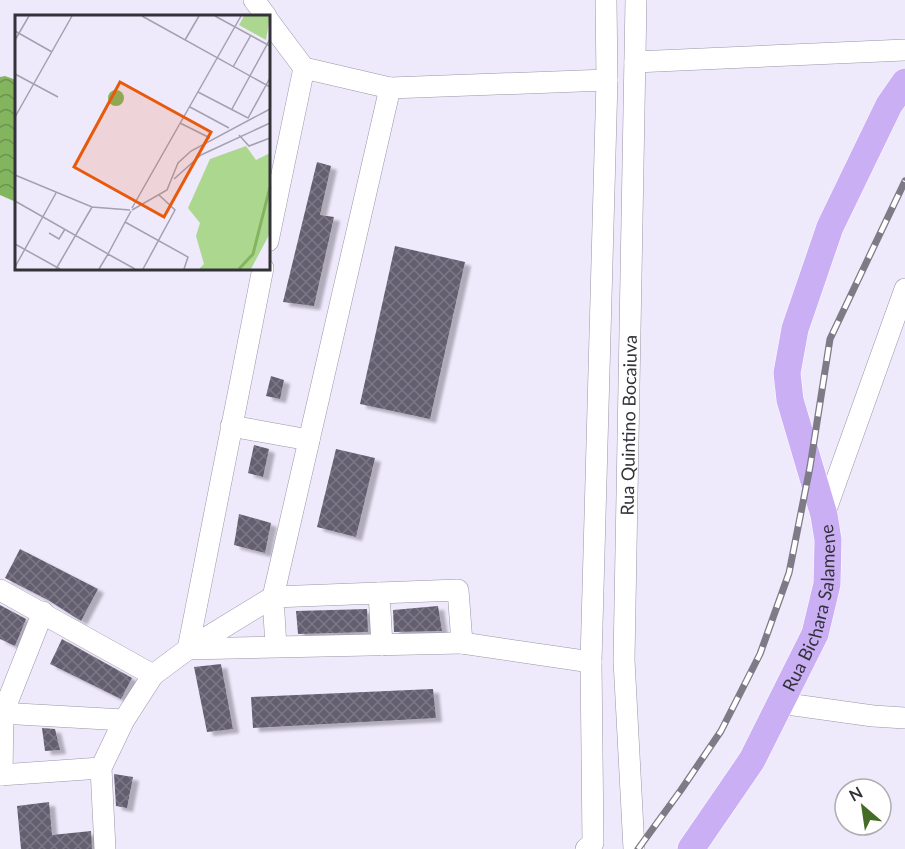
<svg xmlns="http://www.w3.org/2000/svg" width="905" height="849" viewBox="0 0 905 849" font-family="Lato,sans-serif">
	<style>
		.water { fill: url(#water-waves) }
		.building { fill: url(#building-cross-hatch); filter: url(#shadow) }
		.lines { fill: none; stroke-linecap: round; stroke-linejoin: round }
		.minor-casing { stroke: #9a95a6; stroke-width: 22 }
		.major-casing { stroke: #fff; stroke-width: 28 }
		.minor { stroke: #fff; stroke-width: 21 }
		.major { stroke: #caaff5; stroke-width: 27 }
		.rail-casing { stroke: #7e7a86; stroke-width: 7 }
		.rail { stroke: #fff; stroke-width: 4.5; stroke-dasharray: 14; stroke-linecap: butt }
		.labels { text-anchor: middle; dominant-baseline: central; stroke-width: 6; stroke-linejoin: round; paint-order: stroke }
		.street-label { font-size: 18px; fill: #343239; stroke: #fff }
		.inset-river { fill: none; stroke: #83b55e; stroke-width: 3 }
		.inset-road { fill: none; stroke: #a4a0ae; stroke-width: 1.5 }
		.view { fill: #e8590c; fill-opacity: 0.15; stroke: #e8590c; stroke-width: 3 }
		.inset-edge { fill: none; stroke: #343239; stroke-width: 3 }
	</style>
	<defs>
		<pattern id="water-waves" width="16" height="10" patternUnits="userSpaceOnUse" patternTransform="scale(1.5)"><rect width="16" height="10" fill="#83b55e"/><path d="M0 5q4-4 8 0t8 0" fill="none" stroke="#6c944f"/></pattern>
		<pattern id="building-cross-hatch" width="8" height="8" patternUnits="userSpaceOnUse" patternTransform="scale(1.5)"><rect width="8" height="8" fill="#645f6f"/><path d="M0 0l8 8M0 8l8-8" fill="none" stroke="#7c7884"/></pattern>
		<filter id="shadow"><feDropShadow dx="6" dy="4" stdDeviation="1.5" flood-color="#0004"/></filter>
	</defs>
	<rect width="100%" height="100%" fill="#efe9fc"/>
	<path class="water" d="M5,76L16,80V202L0,195V77Z"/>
	<path class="building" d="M317,162L331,166L320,215L334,217L314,306L283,302Z
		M395,246L465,262L430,419L360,404Z
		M271,376L284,380L280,399L266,396Z
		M254,445L269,449L263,477L248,473Z
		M336,449L375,458L356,537L317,527Z
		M239,514L271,523L265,553L234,545Z
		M20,549L98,589L81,621L48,600L5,578Z
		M0,605L26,619L15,646L0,639Z
		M438,606L442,631L394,632L393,610Z
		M367,609L368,632L298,634L296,611Z
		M62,639L132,678L121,699L50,664Z
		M221,664L233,729L207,732L194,667Z
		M433,689L436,718L253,728L251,697Z
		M42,728L55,729L60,750L45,751Z
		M114,774L133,777L127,808L116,806Z
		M49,802L52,835L91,831L92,849H21L17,806Z"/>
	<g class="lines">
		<defs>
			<g id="minor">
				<path d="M254,0L266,16"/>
				<path d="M268,20L304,68L268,241"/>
				<path d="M635,62L905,50"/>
				<path d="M304,68L390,88L607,80L606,0"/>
				<path d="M263,268L188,649L462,643L458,590L273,597L276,647"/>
				<path d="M231,426L309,440"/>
				<path d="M824,515L905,289"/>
				<path d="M0,590L153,675L188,649L273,597L390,88"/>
				<path d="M379,593L382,645"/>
				<path d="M462,643L591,662L593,843L586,849"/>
				<path d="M591,662L607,80"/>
				<path d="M780,703L873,716L905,718"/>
				<path d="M0,713L124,720"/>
				<path d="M0,775L101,768"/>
				<path d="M2,775L3,713L43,612"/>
				<path d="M105,849L101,768L124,720L153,675"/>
				<path id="s1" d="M634,849L624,660L636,0"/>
			</g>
			<g id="major">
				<path id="s2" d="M691,849L752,760L815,634L827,584L828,540L824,515L790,400L787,373L795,329L830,227L889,105L905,82"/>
			</g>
		</defs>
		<use href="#minor" class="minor-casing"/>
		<use href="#major" class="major-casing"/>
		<use href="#minor" class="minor"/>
		<use href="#major" class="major"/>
		<defs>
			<path id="rail" d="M638,849L681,790L721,731L760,654L789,573L810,467L830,339L905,181"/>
		</defs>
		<use href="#rail" class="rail-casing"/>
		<use href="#rail" class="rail"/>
	</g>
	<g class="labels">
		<g class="street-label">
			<text stroke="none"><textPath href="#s1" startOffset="424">Rua Quintino Bocaiuva</textPath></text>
			<text stroke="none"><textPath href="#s2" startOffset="273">Rua Bichara Salamene</textPath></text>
		</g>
	</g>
	<g transform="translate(15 15)">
		<rect width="255" height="255" fill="#efe9fc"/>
		<path d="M231,131L241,145L255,138V218L236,254H184L189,249L181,221L185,208L173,193L195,144Z" fill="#acd78f"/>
		<path d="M229,1H255L251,25L224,10Z" fill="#acd78f"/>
		<path d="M93 83a8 8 0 1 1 16 0a8 8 0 1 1-16 0Z" fill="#83b55e"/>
		<path class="inset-river" d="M224,254L238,239L255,172"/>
		<path class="inset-road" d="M127,1L255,72M200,1L255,31M0,16L37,37M0,25L14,1M170,25L184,1M218,52L236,20M0,59L43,82M183,77L233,103L255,63M175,92L214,113M217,94L255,24M0,102L57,1M165,108L195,123M224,120L234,131L255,123M0,160L77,192L115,195M159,164L186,140L255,108M0,186L93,239L116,196M117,193L226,1M117,195L152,175L163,148L176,136L255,94M110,207L173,242L169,254M34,218L44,224L50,214M0,229L45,254M0,252L41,178M41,254L77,192M84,254L93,239L120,254M128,254L160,195L144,180"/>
		<path class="view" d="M105,67L196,117L149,202L59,152Z"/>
		<rect width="255" height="255" class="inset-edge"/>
	</g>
	<g transform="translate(863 807) rotate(331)"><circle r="28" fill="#ffffff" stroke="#aeadb0" stroke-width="1.5"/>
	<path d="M0-4.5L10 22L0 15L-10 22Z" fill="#456c26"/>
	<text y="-9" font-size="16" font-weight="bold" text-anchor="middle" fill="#343239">N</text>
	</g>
</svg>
